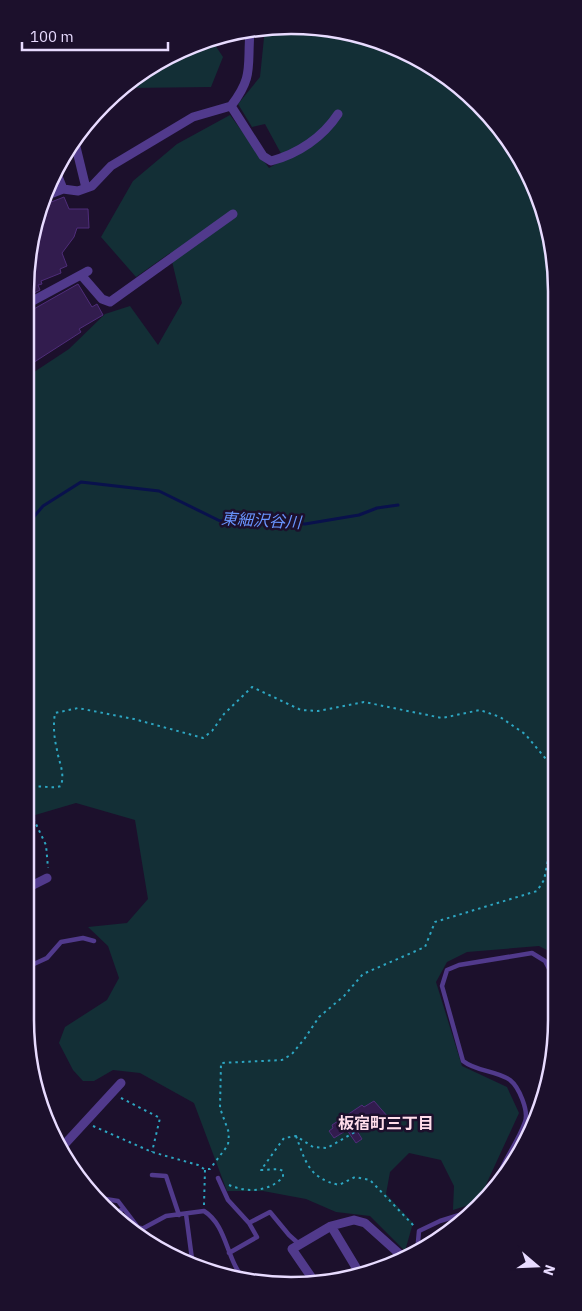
<svg xmlns="http://www.w3.org/2000/svg" width="582" height="1311" viewBox="0 0 582 1311" font-family="'IBM Plex Sans','Noto Sans JP',sans-serif">
	<style>
		.green { fill: #132f36 }
		.lines { fill: none; stroke-linecap: round; stroke-linejoin: round }
		.stream { stroke: #09114c; stroke-width: 3 }
		.building { fill: #321c4e; stroke: #4f2d7a }
		.path { stroke: #2da6c2; stroke-width: 2; stroke-dasharray: 2.5 4; stroke-linecap: butt }
		.service { stroke: #513a8c; stroke-width: 4.5 }
		.minor { stroke: #513a8c; stroke-width: 9 }
		.labels { text-anchor: middle; dominant-baseline: central; stroke-width: 5; stroke-linejoin: round; paint-order: stroke }
		.water-label { font-size: 16px; font-style: italic; fill: #6995ff; stroke: #1c102c }
		.neighbourhood-label { font-size: 16px; font-weight: bold; fill: #ffddea; stroke: #1c102c }
		.rim { fill: none; stroke: #e8dbff; stroke-width: 2.5 }
	</style>
	<rect width="100%" height="100%" fill="#1c102c"/>
	<path class="green" d="M274,26L377,39L453,80L502,129L537,189L555,256L557,955L539,946L467,952L447,962L436,982L462,1066L507,1087L519,1113L478,1202L453,1210L454,1186L441,1160L409,1153L390,1172L386,1194L413,1223L405,1251L370,1216L336,1212L306,1199L263,1191H227L194,1103L140,1073L113,1070L94,1081H83L73,1070L59,1043L65,1027L107,1000L119,978L108,946L88,927L127,923L148,899L135,820L76,803L25,818V378L69,349L105,314L130,306L158,345L182,303L170,253L136,277L101,237L133,181L177,144L230,115L269,168L284,159L265,124L252,127L238,104L260,77L265,28Z
		M213,42L223,57L211,87L127,88L174,52Z"/>
	<g class="lines">
		<path class="stream" d="M25,527L43,506L81,482L159,491L220,521L255,519L305,524L359,515L377,508L398,505"/>
	</g>
	<path class="building" d="M64,197L69,209H88L89,228H77L74,237L62,253L67,266L60,269L61,273L41,281L42,284L38,285L40,290L28,296L25,290L39,205L42,201L46,204Z
		M78,284L92,307L97,304L103,315L79,329L81,332L25,368V314Z
		M374,1101L388,1117L374,1127L365,1114L352,1123L362,1139L356,1143L347,1130L334,1138L329,1131L333,1128L332,1125L362,1105L364,1107Z"/>
	<g class="lines">
		<path class="path" d="M25,797L28,789C39,783 50,790 61,786C65,772 59,763 57,750C54,737 53,726 55,713L78,708L134,719L203,738L212,731L224,714L252,687L301,710L318,711L364,702L442,718L480,710L500,717L525,734L551,765L556,777
			M25,801L46,845L48,868
			M121,1098L160,1118L152,1152
			M93,1126L152,1152L198,1165L204,1169
			M296,1136C306,1163 309,1178 339,1185L355,1177L370,1180L414,1226
			M229,1185C247,1193 269,1192 283,1177V1171L279,1169L261,1170L284,1138L296,1136L313,1147L327,1148L367,1125
			M204,1205L205,1169H210L228,1145L229,1133L220,1108L221,1063L282,1060L292,1054L305,1038L319,1017L344,996L363,974L425,947L435,922L537,891L544,880L556,820"/>
		<path class="service" d="M25,968L47,958L61,942L83,938L94,941
			M152,1175L166,1176L179,1215
			M218,1178L228,1200L249,1223L257,1237L229,1253
			M496,1186C501,1162 517,1145 525,1122C529,1111 519,1087 510,1080C495,1070 477,1072 463,1061L442,986L447,970L459,965L532,953L545,961L557,984
			M93,1197L118,1201L140,1230L166,1216L204,1211C228,1226 226,1262 246,1281
			M114,1214L123,1209
			M186,1214L192,1259L187,1261
			M249,1223L270,1212L289,1235L299,1244
			M417,1253L419,1231L440,1221L472,1211"/>
		<path class="minor" d="M231,106L263,156L271,161C298,154 323,137 338,114
			M231,106C254,76 247,67 250,32
			M76,147L86,188
			M57,174L63,189
			M45,196L63,189L78,191L92,186L111,166L193,117L231,106
			M82,276L102,299L110,302L233,214
			M25,305L88,271
			M25,889L47,878
			M43,1113V1104
			M63,1146L121,1083
			M331,1226L360,1274
			M140,1230L142,1237
			M314,1281L292,1249L331,1226L354,1220L365,1223L404,1258"/>
	</g>
	<g class="labels">
		<g class="water-label">
			<text transform="translate(261 520) rotate(3)">東細沢谷川</text>
		</g>
		<g class="neighbourhood-label">
			<text x="386" y="1123">板宿町三丁目</text>
		</g>
	</g>
	<path d="M0 0H582V1311H0ZM291 34H291A257 257 0 0 1 548 291V1020A257 257 0 0 1 291 1277H291A257 257 0 0 1 34 1020V291A257 257 0 0 1 291 34Z" fill="#1c102c" fill-rule="evenodd"/>
	<path class="rim" d="M291 34H291A257 257 0 0 1 548 291V1020A257 257 0 0 1 291 1277H291A257 257 0 0 1 34 1020V291A257 257 0 0 1 291 34Z"/>
	<g transform="translate(537 1266) rotate(109)" stroke="#1c102c" stroke-width="4" paint-order="stroke">
	<path d="M0-4L9 19L0 12L-9 19Z" fill="#e8dbff"/>
	<text y="-8" font-size="14" font-weight="bold" text-anchor="middle" fill="#e8dbff">N</text>
	</g>
	<path d="M22 42v8h146v-8" fill="none" stroke="#e8dbff" stroke-width="2.5"/>
	<text x="30" y="42" font-size="15" fill="#e8dbff" stroke="#1c102c" stroke-width="4" paint-order="stroke">100 m</text>
</svg>
